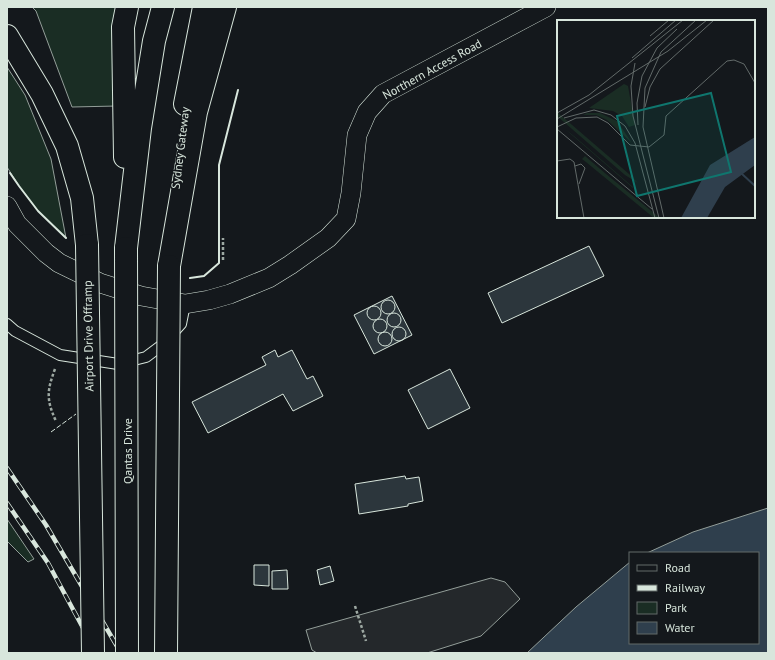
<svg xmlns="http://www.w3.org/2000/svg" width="775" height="660" viewBox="0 0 775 660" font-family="'PT Sans',sans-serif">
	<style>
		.green { fill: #1a2d24; stroke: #939e99 }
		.parking { fill: #24282b; stroke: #939e99 }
		.water { fill: #2f3f4d; stroke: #939e99 }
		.building { fill: #2c363c; stroke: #d8e6dc }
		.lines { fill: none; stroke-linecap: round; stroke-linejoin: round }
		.lane-casing { stroke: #d8e6dc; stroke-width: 12 }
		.street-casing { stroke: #d8e6dc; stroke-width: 20 }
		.highway-casing { stroke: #d8e6dc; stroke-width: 24 }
		.path { stroke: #9da8a2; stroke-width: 2.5; stroke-dasharray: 3 2; stroke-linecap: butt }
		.lane { stroke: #14181c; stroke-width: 10 }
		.street { stroke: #14181c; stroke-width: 19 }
		.highway { stroke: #14181c; stroke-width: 22 }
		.rail-casing { stroke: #d8e6dc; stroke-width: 4.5 }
		.rail { stroke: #14181c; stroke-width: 3; stroke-dasharray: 9; stroke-linecap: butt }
		.highway-bridge-casing { stroke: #d8e6dc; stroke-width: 24; stroke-linecap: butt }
		.highway-bridge { stroke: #14181c; stroke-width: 22 }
		.fence { stroke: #d8e6dc; stroke-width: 1; stroke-dasharray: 5 2; stroke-linecap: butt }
		.wall { stroke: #d8e6dc; stroke-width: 2 }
		.labels { text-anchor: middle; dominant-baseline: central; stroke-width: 3; stroke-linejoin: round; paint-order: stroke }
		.street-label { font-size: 12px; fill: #d8e6dc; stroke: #14181c }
		.inset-river { fill: none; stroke: #2f3f4d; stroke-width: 2 }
		.inset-road { fill: none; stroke: #626a69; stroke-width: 1 }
		.view { fill: #0f766e; fill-opacity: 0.15; stroke: #0f766e; stroke-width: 2 }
		.inset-edge { fill: none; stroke: #d8e6dc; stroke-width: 2 }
	</style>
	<rect width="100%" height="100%" fill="#14181c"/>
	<path class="green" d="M32,7H117V106L72,107L36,11Z
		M7,67L25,95L51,159L66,238L38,211L19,186L7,167Z
		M7,519L34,559L28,562L7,541Z"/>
	<path class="parking" d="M491,578L505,582L520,599L481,636L427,653H317L312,650L306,630Z"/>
	<path class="water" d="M768,508V653H527L576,607L630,562V643H758V553H647L693,532Z"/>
	<path class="building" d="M589,246L604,276L502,323L488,293Z
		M392,296L412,335L374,354L354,315Z
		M381 307a7 7 0 1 1 14 0a7 7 0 1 1-14 0Z
		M367 313a7 7 0 1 1 14 0a7 7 0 1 1-14 0Z
		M387 320a7 7 0 1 1 14 0a7 7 0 1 1-14 0Z
		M373 326a7 7 0 1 1 14 0a7 7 0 1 1-14 0Z
		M392 334a7 7 0 1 1 14 0a7 7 0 1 1-14 0Z
		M378 339a7 7 0 1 1 14 0a7 7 0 1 1-14 0Z
		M275,350L278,357L292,350L307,379L313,376L323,396L293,411L283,394L208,433L192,402L266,365L262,357Z
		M450,369L470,408L428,429L408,390Z
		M405,476L406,479L419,477L423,501L408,504V506L359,514L355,484Z
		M254,565H269V586L254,585Z
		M330,566L334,581L320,585L317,570Z
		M287,570L288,589H272V571Z"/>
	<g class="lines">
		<defs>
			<path id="lane" d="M7,324L15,331L60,355L118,364L146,357L162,345L181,324L185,304"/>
			<path id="street" d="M7,206L17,224L46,253L59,263L100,283L141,296L185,304L209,300L230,294L269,278L290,265L328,238L346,219L351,193L357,135L367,112L383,94L546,7"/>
			<path id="highway" d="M7,36L42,94L67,146L82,198L87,245
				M185,104L204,7
				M125,157L123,27L127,7
				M126,248L140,128L154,41L163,7
				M169,266L196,112L225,7"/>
		</defs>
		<use href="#lane" class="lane-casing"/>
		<use href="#street" class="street-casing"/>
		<use href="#highway" class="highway-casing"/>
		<path class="path" d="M223,260V238
			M55,369C47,390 46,400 56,421
			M355,606L366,641"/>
		<use href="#lane" class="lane"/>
		<use href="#street" class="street"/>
		<use href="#highway" class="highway"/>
		<defs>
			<path id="rail" d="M7,468L46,525L121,653
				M7,503L48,563L89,639L98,653"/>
		</defs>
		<use href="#rail" class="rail-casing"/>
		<use href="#rail" class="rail"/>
		<defs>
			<path id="highway-bridge" d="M87,245L93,653
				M126,248L127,653
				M166,653L169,266"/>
		</defs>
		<use href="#highway-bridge" class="highway-bridge-casing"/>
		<use href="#highway-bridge" class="highway-bridge"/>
		<path class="fence" d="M51,432L76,414"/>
		<path class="wall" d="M10,173L19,186L38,211L66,238
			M190,278L204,276L219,263V165L238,90"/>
	</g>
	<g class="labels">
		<g class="street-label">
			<text transform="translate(432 69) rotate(-29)">Northern Access Road</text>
			<text transform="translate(180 148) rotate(-83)">Sydney Gateway</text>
			<text transform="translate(88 336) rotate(-91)">Airport Drive Offramp</text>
			<text transform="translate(127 451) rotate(-90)">Qantas Drive</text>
		</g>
	</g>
	<g transform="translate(557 20)">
		<rect width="198" height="198" fill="#14181c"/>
		<path d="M67,64L71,66L78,105L72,107L65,96L56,91L32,88ZM0,92L72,154L81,163L68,155L15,109L0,96ZM30,93H43L60,101L75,123L50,100L39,95H26ZM8,109L17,116L76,167V168ZM28,136L49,154L103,198H97L29,142L25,139Z" fill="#1a2d24"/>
		<path d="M198,117V145L168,167L150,198H124L153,145Z" fill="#2f3f4d"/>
		<path class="inset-river" d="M184,153L198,166"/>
		<path class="inset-road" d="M93,16L112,0M75,38L119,0M78,43L74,66L76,96L102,198M88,87L93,67L103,49L157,0M0,93L32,75L126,0M7,98L37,90L54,95L68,106L78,123L98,198M0,99L111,31L150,0M81,105L80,83L85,56L100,28L120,9M0,107L19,98L40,97L51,103L73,125L92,127L107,115L109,96L170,41L177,40L187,44L198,63M0,109L95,189M0,141L13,139L17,142L27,198M18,146L24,144L28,148L22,164M107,198L86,107L88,68L104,32L139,0"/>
		<path class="view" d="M154,73L174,152L80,176L60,96Z"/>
		<rect width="198" height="198" class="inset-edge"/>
	</g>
	<rect width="775" height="660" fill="none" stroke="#d8e6dc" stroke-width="16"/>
	<rect x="629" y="552" width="130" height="92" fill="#14181c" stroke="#626a69"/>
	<rect x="637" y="565" width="20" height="6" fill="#14181c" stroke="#626a69"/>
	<text x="665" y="572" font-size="12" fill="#d8e6dc">Road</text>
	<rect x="637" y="585" width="20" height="6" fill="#d8e6dc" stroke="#626a69"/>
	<text x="665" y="592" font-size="12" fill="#d8e6dc">Railway</text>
	<rect x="637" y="602" width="20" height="12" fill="#1a2d24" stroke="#626a69"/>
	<text x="665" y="612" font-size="12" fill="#d8e6dc">Park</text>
	<rect x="637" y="622" width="20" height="12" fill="#2f3f4d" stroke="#626a69"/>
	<text x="665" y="632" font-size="12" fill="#d8e6dc">Water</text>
</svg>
